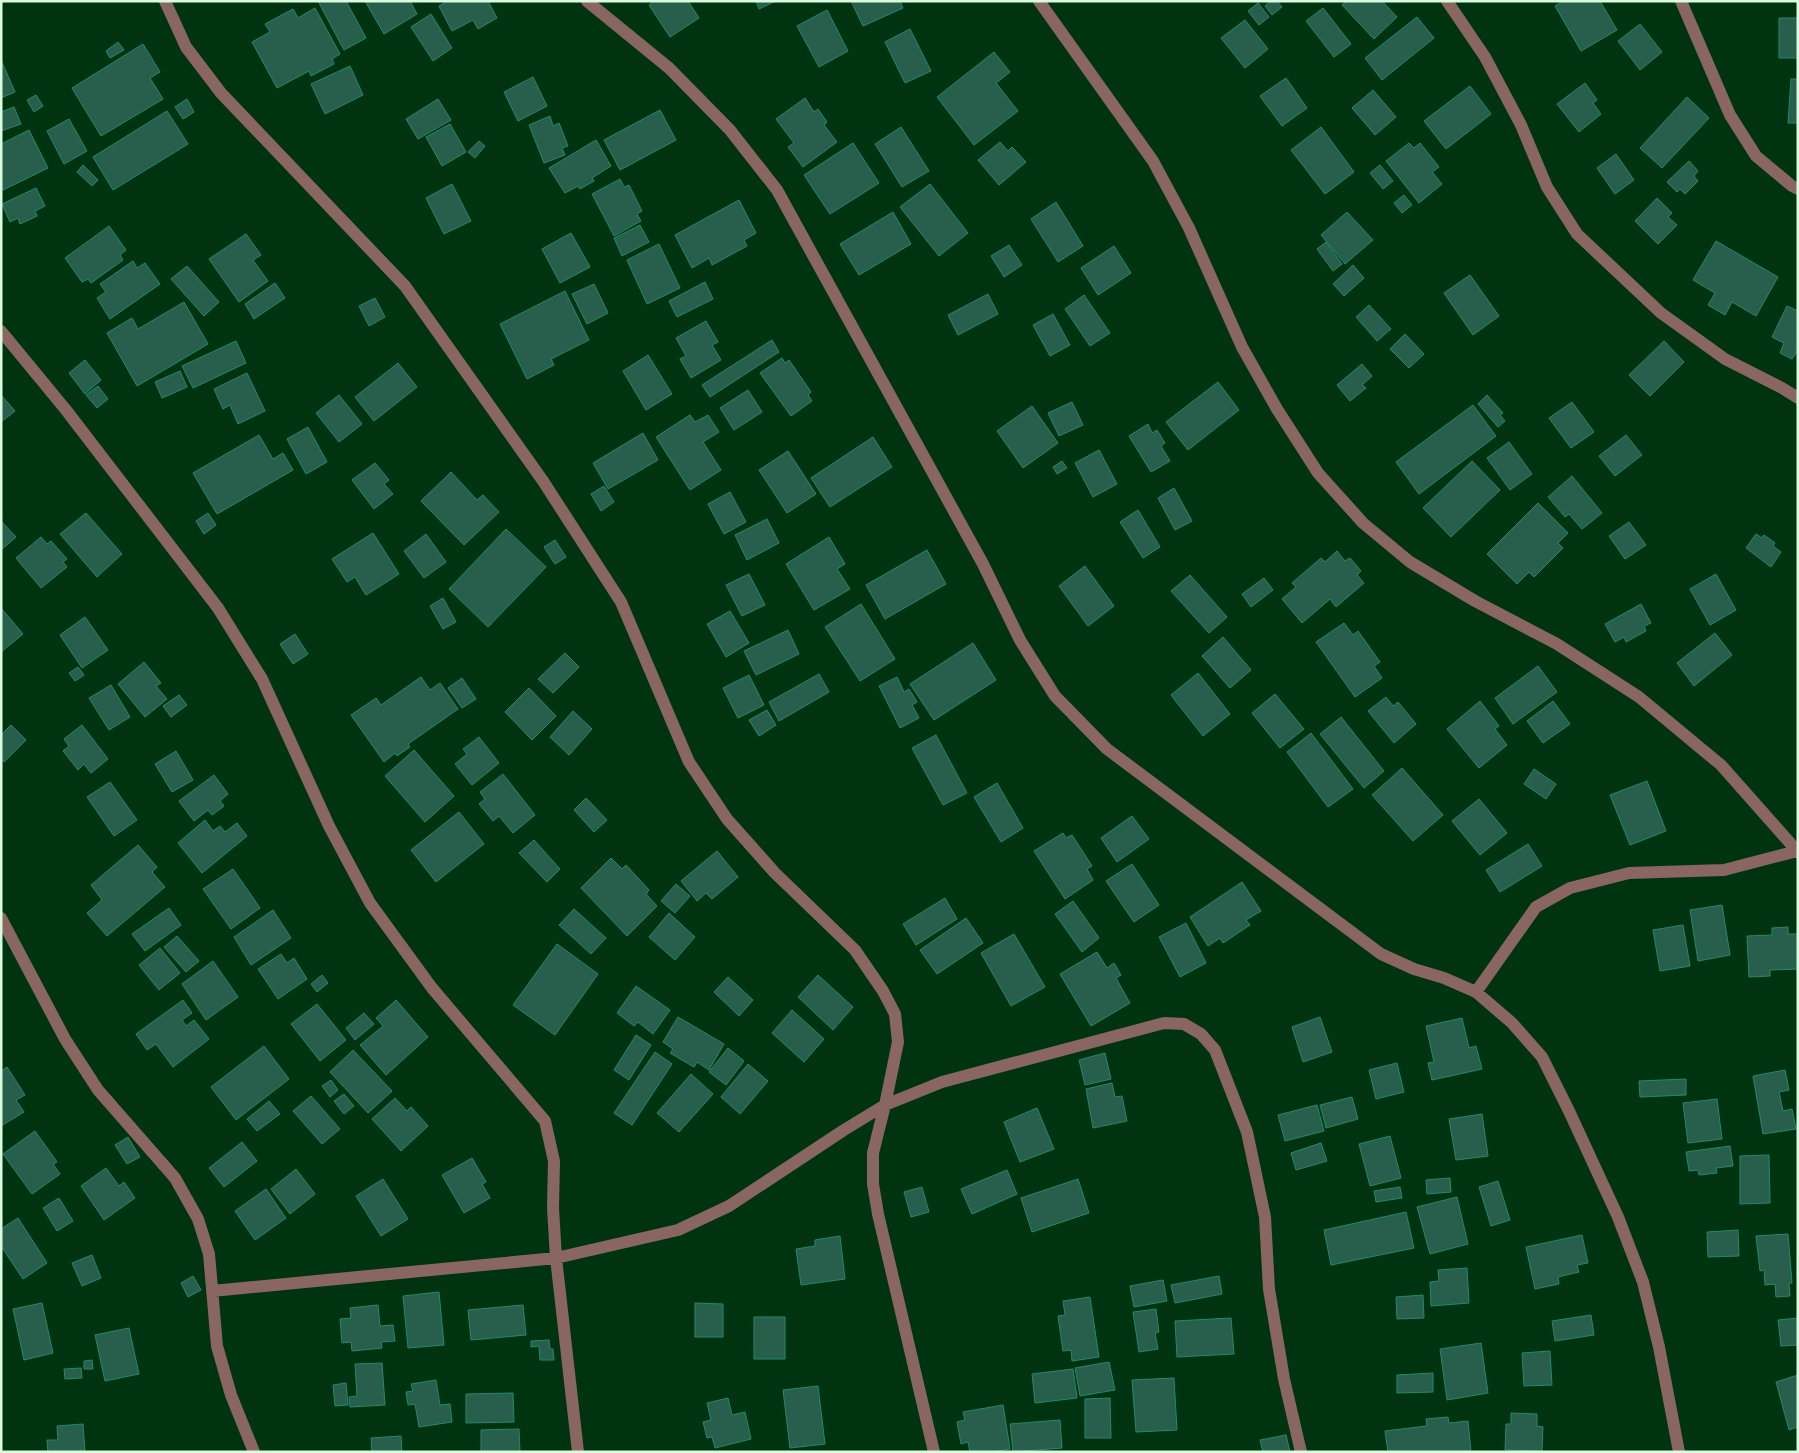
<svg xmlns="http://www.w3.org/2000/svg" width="1799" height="1453" viewBox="0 0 1799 1453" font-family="'Times New Roman',serif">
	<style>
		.building { fill: #275e4c; stroke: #238a6c }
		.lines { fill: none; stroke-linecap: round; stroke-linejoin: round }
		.minor { stroke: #896661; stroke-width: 12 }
	</style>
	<rect width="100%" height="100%" fill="#003410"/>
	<path class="building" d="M318,1H346L366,38L344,50Z
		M365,1H410L417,14L384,34Z
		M448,1H488L497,18L478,29L473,20L452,31L439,6Z
		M654,1H688L699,18L670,37L649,5Z
		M756,1H776L759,9Z
		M851,1H900L903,8L863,26Z
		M1271,1H1277L1282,7L1272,15L1265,6Z
		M1346,1H1382L1397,17L1374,39L1342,5Z
		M1563,1H1600L1617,30L1581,51L1555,6Z
		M1258,3L1269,17L1259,25L1248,11Z
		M315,8L340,54L332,59L334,64L311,76L309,71L277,88L252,42L270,32L265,24L293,9L298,18Z
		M1323,8L1351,44L1334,57L1306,21Z
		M827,10L848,51L819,67L797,26Z
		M431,14L452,48L433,61L411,27Z
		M1417,17L1434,38L1382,80L1365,58Z
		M1779,18H1798V58H1779Z
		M1245,20L1268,49L1245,68L1221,38Z
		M1640,24L1662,52L1640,70L1618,41Z
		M910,29L931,71L905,83L885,42Z
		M118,42L124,50L110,58L106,51Z
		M143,44L160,72L150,78L163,99L101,136L72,88Z
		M994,52L1010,72L996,83L1018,111L974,145L937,97Z
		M1,60L15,92L1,98Z
		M350,66L363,95L325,114L311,84Z
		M533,77L547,106L518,121L504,92Z
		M1286,78L1307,108L1282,126L1260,96Z
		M1791,79H1798V123H1788Z
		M1585,83L1597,100L1593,103L1601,114L1579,132L1557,104Z
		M1470,86L1491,114L1446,149L1424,121Z
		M1373,90L1396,117L1375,135L1352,108Z
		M36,95L43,106L34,112L27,100Z
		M1687,97L1709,118L1662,168L1640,148Z
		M805,98L814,112L818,109L827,122L824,125L837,142L803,167L788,147L794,143L776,119Z
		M187,99L194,112L183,119L175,107Z
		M438,99L451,120L418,139L406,119Z
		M14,107L21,124L1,131V112Z
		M660,110L676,140L620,170L604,140Z
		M167,111L188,144L113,190L93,157Z
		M550,116L553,126L559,123L568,146L562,148L565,155L544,163L529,125Z
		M69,119L87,151L64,164L47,131Z
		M450,124L466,152L442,166L426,137Z
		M901,127L929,171L902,187L875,144Z
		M1321,127L1354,172L1325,194L1291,150Z
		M29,130L48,168L1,191V144Z
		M596,140L611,166L592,178L594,181L580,189L578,186L565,193L549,168Z
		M479,141L485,146L475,158L468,152Z
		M1000,142L1008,151L1012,147L1026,162L999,185L978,160Z
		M853,143L879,183L830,214L804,175Z
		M1409,143L1414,148L1420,143L1439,167L1432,172L1442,184L1419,203L1386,161Z
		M1616,154L1634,180L1615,194L1597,168Z
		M1689,161L1698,171L1694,176L1698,181L1685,194L1680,189L1677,192L1667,182Z
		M83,165L98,180L92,186L77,172Z
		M1380,165L1393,181L1383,189L1370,173Z
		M620,179L624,187L629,185L642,211L637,214L641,221L614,236L592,194Z
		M452,184L471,221L444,234L426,198Z
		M930,184L968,233L939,256L900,207Z
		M36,188L45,206L35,211L37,216L20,224L18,218L10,222L2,204Z
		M1404,195L1412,205L1402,213L1394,203Z
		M1657,198L1672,213L1668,217L1677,225L1658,244L1635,221Z
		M739,200L756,233L744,240L747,246L712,265L709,258L692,268L675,235Z
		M1056,202L1083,246L1058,262L1031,219Z
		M893,212L911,244L859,275L840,244Z
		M1347,212L1373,240L1345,264L1321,235Z
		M640,225L649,242L622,256L614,238Z
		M109,226L126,250L120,255L123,260L91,283L88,279L82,282L65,258Z
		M571,233L590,267L560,283L542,249Z
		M246,234L261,255L253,260L268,281L239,302L209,259Z
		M1716,241L1778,277L1756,316L1732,302L1725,315L1708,305L1715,293L1693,280Z
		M1326,242L1342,264L1333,271L1317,249Z
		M659,244L680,288L647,304L627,260Z
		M1009,245L1022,265L1004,277L991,256Z
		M1114,246L1131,273L1098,295L1081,268Z
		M133,261L137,268L145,263L160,284L110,319L97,298L106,292L100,284Z
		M1353,265L1364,278L1344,296L1333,284Z
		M187,266L219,302L204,316L171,279Z
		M1470,275L1499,316L1473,335L1444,293Z
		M705,282L713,299L677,317L669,301Z
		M275,283L285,298L254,319L245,304Z
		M594,284L608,313L587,324L572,294Z
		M565,291L589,340L551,359L554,365L527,379L500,324Z
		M988,294L998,314L958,335L948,315Z
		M1084,295L1110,333L1090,346L1065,309Z
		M375,298L385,317L369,326L359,306Z
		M184,302L208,344L137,386L107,333L132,318L138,329Z
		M1369,305L1391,329L1377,341L1356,317Z
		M1787,306L1798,311V350L1792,359L1780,353L1784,343L1772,337Z
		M1053,314L1070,345L1050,356L1033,325Z
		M706,321L718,342L712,345L721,360L691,378L680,359L686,356L676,338Z
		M1405,334L1424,354L1409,368L1390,349Z
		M772,340L779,352L710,397L702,385Z
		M236,341L246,363L193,388L182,366Z
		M1664,341L1684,362L1650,396L1629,375Z
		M648,355L672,394L646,410L623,371Z
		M782,358L785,363L789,360L811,392L808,395L812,401L791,416L760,373Z
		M85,360L101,380L85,394L69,373Z
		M398,363L417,387L374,421L355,397Z
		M1362,364L1372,376L1362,385L1366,388L1350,401L1337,385Z
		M180,371L187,387L162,398L155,382Z
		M247,373L265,411L238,424L230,405L223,409L214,389Z
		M1218,382L1239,410L1188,450L1166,422Z
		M98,386L108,399L97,408L86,395Z
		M748,390L762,412L734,430L720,408Z
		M1,395L15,411L1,422Z
		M339,395L362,424L339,442L316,413Z
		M1487,395L1503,413L1500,415L1505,421L1498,427L1478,404Z
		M1072,402L1083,425L1059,436L1048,413Z
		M1572,402L1594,432L1571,448L1549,418Z
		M1473,405L1496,436L1419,494L1396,462Z
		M1032,406L1058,443L1023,468L997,431Z
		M690,415L695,422L708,415L719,432L703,442L721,470L690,490L656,437Z
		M1148,424L1152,433L1157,430L1165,443L1161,446L1170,461L1151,472L1129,436Z
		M308,427L327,462L306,474L287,439Z
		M643,433L658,460L608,489L593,463Z
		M259,435L273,459L283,453L293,470L217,514L193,473Z
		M1626,435L1642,455L1615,476L1599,456Z
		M873,437L892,467L830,507L811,478Z
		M1509,442L1532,474L1510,490L1487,458Z
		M1099,450L1117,484L1093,497L1075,463Z
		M788,451L816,494L787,513L759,470Z
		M1062,461L1067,468L1057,474L1053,467Z
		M1472,461L1500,490L1451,537L1423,508Z
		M375,463L389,480L384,484L393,494L374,509L352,480Z
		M451,472L477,500L483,495L499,512L464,545L421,501Z
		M1572,476L1602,513L1582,529L1569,514L1565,517L1548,497Z
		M604,486L614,502L601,511L591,494Z
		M1174,488L1192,521L1175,530L1158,498Z
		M730,492L746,522L724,534L708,504Z
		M1538,503L1568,533L1558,543L1563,548L1534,577L1529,572L1517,584L1487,554Z
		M1138,510L1160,547L1143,558L1120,522Z
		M86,513L122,554L97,577L60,534Z
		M208,513L216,525L204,534L196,521Z
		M767,519L779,543L747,560L735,535Z
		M1,521L16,537L1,550Z
		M1629,522L1646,545L1625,559L1609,536Z
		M506,529L546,567L488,627L449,589Z
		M373,533L399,574L366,595L355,577L347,582L332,559Z
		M426,534L446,562L424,578L404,551Z
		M1756,534L1762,538L1764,535L1775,543L1773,546L1781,552L1771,567L1746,548Z
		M41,537L47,544L51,541L67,559L63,562L67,567L41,588L16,558Z
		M829,537L845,564L837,569L850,589L814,610L786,564Z
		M555,540L566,557L555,564L544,547Z
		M927,550L946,584L885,619L866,585Z
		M1337,551L1345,561L1350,558L1361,571L1357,575L1364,583L1336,607L1330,599L1302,623L1282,599L1296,587L1292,583L1321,558L1325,562Z
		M1085,566L1114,606L1088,626L1059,586Z
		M749,574L765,605L742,616L726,585Z
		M1716,574L1736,610L1710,625L1690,589Z
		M1190,575L1227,617L1209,633L1171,591Z
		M1264,578L1273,590L1251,607L1242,594Z
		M443,598L456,622L443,629L430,606Z
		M861,604L895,659L860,681L825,627Z
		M1641,604L1651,623L1644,626L1646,631L1626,642L1624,637L1615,642L1605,624Z
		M1,608L23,634L1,652Z
		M730,611L749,643L726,657L707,624Z
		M85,617L108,650L82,668L60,635Z
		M1344,623L1353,635L1358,631L1380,662L1374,666L1382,678L1355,697L1316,642Z
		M788,630L799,654L756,675L744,651Z
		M1715,633L1732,655L1694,686L1677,663Z
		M295,634L308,654L293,664L280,644Z
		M1223,637L1251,670L1230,688L1202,656Z
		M973,643L996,680L934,720L910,684Z
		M565,653L579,667L553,693L538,679Z
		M144,662L161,683L156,686L167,699L145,717L118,684Z
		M1538,666L1557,692L1513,724L1495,698Z
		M78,667L84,675L75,681L69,673Z
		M1198,673L1230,714L1203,736L1171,695Z
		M819,674L829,692L779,721L769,702Z
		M749,675L764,705L738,718L723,688Z
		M421,677L430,690L440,683L458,709L408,744L410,747L397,756L395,753L384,762L351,715L376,698L381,705Z
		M897,677L904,692L909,689L917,702L912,705L919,718L900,728L879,686Z
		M462,678L476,699L462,708L448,688Z
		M111,685L130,717L109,730L89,698Z
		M529,688L556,716L532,740L505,712Z
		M1275,694L1304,729L1280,748L1252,713Z
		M179,695L187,705L171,717L163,706Z
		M1386,697L1393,706L1398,702L1416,724L1394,743L1368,711Z
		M1480,701L1499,726L1495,729L1507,745L1479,768L1447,729Z
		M1553,701L1570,724L1543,743L1527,721Z
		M767,710L776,725L759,736L749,720Z
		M573,711L592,729L569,755L550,737Z
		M1341,717L1384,771L1364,788L1320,734Z
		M11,725L26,740L4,762L1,759V735Z
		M82,725L108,759L91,773L84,764L78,770L63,751L69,746L64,739Z
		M1311,733L1353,789L1328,807L1287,752Z
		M936,735L967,793L943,805L912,748Z
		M479,737L499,763L472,785L455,764L467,754L463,749Z
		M414,750L454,796L425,822L385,776Z
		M176,751L193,780L172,792L155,764Z
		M1402,768L1443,815L1413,841L1372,795Z
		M1534,769L1556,784L1546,799L1524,784Z
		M503,774L535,815L513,833L499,816L493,821L479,804L485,799L480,792Z
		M214,775L228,794L220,801L224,806L212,815L208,810L194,821L179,801Z
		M1647,781L1666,831L1630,845L1610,795Z
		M110,782L137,820L114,836L87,797Z
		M997,783L1023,828L1001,842L974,797Z
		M586,798L607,820L594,832L574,810Z
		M1479,799L1507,833L1480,855L1452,821Z
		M459,812L484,844L436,882L411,850Z
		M1132,816L1149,839L1117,862L1101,838Z
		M205,820L213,831L220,826L225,832L237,823L247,836L202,873L178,843Z
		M1063,833L1066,838L1072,835L1092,866L1087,869L1093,880L1065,899L1034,851Z
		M534,840L560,869L547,882L519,853Z
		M1528,844L1542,866L1500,892L1486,870Z
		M138,845L157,867L152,872L165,887L107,936L87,913L102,900L91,885Z
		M717,851L738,877L712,899L706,893L697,901L681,881Z
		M611,858L622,869L626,865L649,890L646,894L657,906L627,936L581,888Z
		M1132,864L1159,905L1134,922L1106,881Z
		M233,869L260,908L231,929L203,889Z
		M1242,882L1261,911L1246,920L1250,925L1223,943L1220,938L1208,946L1190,917Z
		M676,884L690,896L675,913L661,901Z
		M945,898L957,919L916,945L903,924Z
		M1073,901L1099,938L1082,952L1055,914Z
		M1722,905L1730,955L1698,961L1690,910Z
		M169,908L181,925L145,951L132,934Z
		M574,909L606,938L591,954L559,925Z
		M273,910L291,938L251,965L234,937Z
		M669,913L695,937L675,960L649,937Z
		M966,918L983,943L937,974L920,950Z
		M1186,923L1206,963L1180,977L1159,937Z
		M1683,925L1690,966L1660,971L1653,930Z
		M1788,927V934H1798V969L1770,970V976L1749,977L1747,936L1772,935V928Z
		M1014,934L1045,987L1011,1006L981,953Z
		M177,936L199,961L186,972L164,947Z
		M557,944L598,974L555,1035L513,1005Z
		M160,948L180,973L159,990L139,965Z
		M1097,952L1107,968L1114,963L1121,975L1116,978L1130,1003L1091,1026L1060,974Z
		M281,954L287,963L294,958L307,979L278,999L258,969Z
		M213,961L238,997L206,1020L182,984Z
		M322,975L328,983L317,992L311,984Z
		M818,975L853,1007L833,1030L798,997Z
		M728,977L753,1000L739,1016L714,992Z
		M636,986L670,1010L653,1034L638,1022L634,1026L617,1013Z
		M183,1000L192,1013L182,1020L186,1026L194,1020L209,1039L173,1067L156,1044L147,1050L136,1034Z
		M396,1000L428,1037L386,1075L360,1045L383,1026L376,1018Z
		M317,1004L346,1040L320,1061L291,1024Z
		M792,1010L824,1039L804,1062L772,1033Z
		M364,1013L374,1024L355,1040L346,1028Z
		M678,1017L724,1044L709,1070L697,1062L694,1067L670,1053L673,1049L663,1042Z
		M1320,1017L1332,1052L1303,1062L1292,1027Z
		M1462,1018L1469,1048L1476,1046L1482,1069L1432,1080L1428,1063L1434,1062L1426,1026Z
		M636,1035L651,1045L629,1080L614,1070Z
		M264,1046L289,1079L236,1120L211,1087Z
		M728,1048L744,1061L726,1085L709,1072Z
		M353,1050L392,1091L368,1113L330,1072Z
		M655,1052L672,1064L632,1125L614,1113Z
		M1105,1053L1111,1079L1085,1085L1079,1060Z
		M1397,1063L1404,1092L1376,1099L1369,1070Z
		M748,1064L768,1081L740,1114L721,1097Z
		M7,1067L25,1095L16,1100L24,1112L1,1126V1071Z
		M1785,1070L1789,1090L1779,1092L1783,1111L1792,1109L1796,1129L1763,1134L1753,1076Z
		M691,1074L713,1094L679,1132L657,1113Z
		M1686,1079V1095L1640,1097L1639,1081Z
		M331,1080L338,1090L330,1097L322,1086Z
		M1112,1083L1115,1097L1122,1096L1127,1121L1093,1128L1086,1089Z
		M344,1094L354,1106L344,1114L334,1101Z
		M311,1096L340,1129L322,1144L293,1111Z
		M1352,1097L1358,1119L1326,1128L1320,1105Z
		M395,1098L407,1111L411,1107L428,1126L401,1151L372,1119Z
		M1717,1099L1722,1139L1688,1143L1683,1103Z
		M269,1101L280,1114L257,1131L247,1119Z
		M1317,1105L1324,1131L1285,1141L1278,1115Z
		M1037,1108L1054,1149L1020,1162L1004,1122Z
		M1482,1114L1488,1156L1456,1160L1449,1119Z
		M35,1131L57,1162L53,1164L60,1174L32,1194L3,1154Z
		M1390,1136L1401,1178L1370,1186L1359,1144Z
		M128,1137L140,1157L127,1164L115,1145Z
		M242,1142L257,1161L224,1187L209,1168Z
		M1321,1143L1327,1161L1296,1170L1291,1153Z
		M1730,1146L1733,1166L1716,1168L1717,1173L1699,1175L1698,1170L1689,1171L1686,1152Z
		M1769,1155L1770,1203L1740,1204V1156Z
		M472,1158L486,1182L482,1184L490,1198L464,1213L442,1175Z
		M106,1168L119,1186L124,1182L135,1198L104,1220L81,1186Z
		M296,1169L315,1194L290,1214L271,1189Z
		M1007,1170L1017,1194L972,1214L961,1189Z
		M1450,1178L1451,1192L1427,1194L1426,1180Z
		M383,1179L408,1219L381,1236L356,1196Z
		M1078,1179L1089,1213L1032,1232L1021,1198Z
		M1498,1181L1510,1220L1491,1226L1479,1187Z
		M922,1187L929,1212L911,1217L904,1192Z
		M1400,1187L1402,1198L1376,1202L1374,1191Z
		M266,1189L286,1218L255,1240L235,1211Z
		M1457,1197L1468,1244L1430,1254L1417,1207Z
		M59,1198L73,1221L57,1231L43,1208Z
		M1406,1212L1414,1248L1331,1265L1324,1230Z
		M18,1218L47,1263L23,1279L1,1246V1229Z
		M1738,1230L1739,1256L1708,1257L1707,1232Z
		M1788,1234L1792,1283H1789L1790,1296L1776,1297L1775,1284L1765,1285L1764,1270L1760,1271L1756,1236Z
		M1582,1235L1588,1263L1577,1265L1579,1272L1558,1277L1559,1284L1535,1289L1526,1247Z
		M840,1236L845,1279L801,1285L796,1249L815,1246V1240Z
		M92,1255L101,1278L82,1286L72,1263Z
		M1467,1268L1469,1303L1431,1306L1430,1282L1439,1281L1438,1270Z
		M193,1276L201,1290L188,1297L181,1283Z
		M1219,1276L1222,1294L1175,1303L1171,1285Z
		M1163,1280L1167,1301L1134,1307L1130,1286Z
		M439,1292L444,1345L408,1348L403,1296Z
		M1423,1295L1424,1318L1397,1319L1396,1297Z
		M1090,1297L1099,1357L1072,1361L1071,1350L1063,1351L1058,1316L1065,1315L1063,1301Z
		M42,1303L53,1353L24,1360L13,1309Z
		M695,1303L723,1304V1337H695Z
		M378,1305L380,1326L393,1325L395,1341L381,1342L382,1348L352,1351L351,1342L342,1343L340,1319L351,1318L350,1308Z
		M523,1305L526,1335L471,1340L468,1310Z
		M1156,1309L1159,1332L1155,1333L1158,1349L1139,1352L1133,1312Z
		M1591,1315L1594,1335L1555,1341L1552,1321Z
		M754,1317H785V1359H754Z
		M1231,1318L1234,1354L1177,1357L1175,1321Z
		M1798,1318V1345L1781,1346L1778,1320Z
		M129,1328L139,1374L105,1381L95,1335Z
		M549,1340L550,1349H553L554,1360H540L539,1346L531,1347V1341Z
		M1481,1343L1488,1393L1447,1400L1440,1349Z
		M1550,1351L1552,1385L1524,1386L1522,1353Z
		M92,1360L93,1369H84V1361Z
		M1109,1362L1115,1390L1080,1396L1075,1368Z
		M382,1363L385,1405L350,1407L349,1397L357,1396L355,1364Z
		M81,1368L82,1378L65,1379L64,1369Z
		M1073,1369L1077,1398L1035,1403L1032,1374Z
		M1433,1373V1392L1397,1393V1375Z
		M1798,1375V1427L1789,1430L1776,1382Z
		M1174,1378L1177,1430L1136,1432L1132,1380Z
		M436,1380L440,1405L450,1404L452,1422L419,1427L415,1404L408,1405L406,1392L413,1391L411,1384Z
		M346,1383L348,1405L335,1406L333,1385Z
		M818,1386L825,1444L790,1448L783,1390Z
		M513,1393L514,1422L466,1423V1394Z
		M728,1398L732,1415L745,1412L751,1439L715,1448L712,1437L707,1438L703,1422L711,1420L707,1403Z
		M1110,1398L1111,1438H1085V1399Z
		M1003,1405L1010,1449L992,1452H970L968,1442L961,1444L957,1422L965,1420L963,1412Z
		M1511,1413L1537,1414V1426L1543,1427L1542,1451L1505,1450L1506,1424H1511Z
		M1448,1417L1449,1423L1468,1421L1471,1452H1388L1385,1431L1427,1426L1426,1419Z
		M1060,1420L1062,1448L1013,1452L1010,1424Z
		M83,1424L85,1452H48L47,1440H58L57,1426Z
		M519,1429L520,1452H481V1430Z
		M1286,1435L1290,1452H1263L1260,1440Z
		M401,1436L402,1452H372L371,1438Z"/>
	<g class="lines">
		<path class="minor" d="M165,1L186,47L221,93L405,286L543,481L621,602L689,762L727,819L775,873L855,950L883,991L895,1014L898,1042L885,1105L873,1153V1184L878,1214L934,1452
			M587,1L669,68L730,130L777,190L983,564L1020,640L1055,696L1107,749L1381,954L1414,969L1444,978L1476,992L1512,1023L1542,1057L1569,1111L1618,1217L1643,1282L1659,1347L1679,1452
			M1039,1L1153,161L1189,228L1242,347L1277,409L1318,473L1363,523L1410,562L1475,601L1557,644L1639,697L1721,765L1798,852
			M1447,1L1485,57L1521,125L1547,187L1577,234L1661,313L1725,359L1782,388L1798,398
			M1681,1L1730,115L1756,156L1792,186L1798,189
			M1,331L66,410L218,608L262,679L329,826L370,903L432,988L545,1121L554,1161L553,1208L556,1258L578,1452
			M1,918L65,1039L98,1090L175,1178L198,1219L209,1254L217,1346L231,1395L254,1452
			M1476,992L1536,907L1570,888L1629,873L1724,870L1797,851
			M212,1291L556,1258L678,1230L729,1206L844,1130L885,1105L942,1082L1164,1023L1184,1024L1201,1034L1215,1050L1247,1132L1265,1217L1269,1289L1284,1379L1301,1452"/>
	</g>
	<rect width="1799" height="1453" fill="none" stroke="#dafbde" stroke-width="5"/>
</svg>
